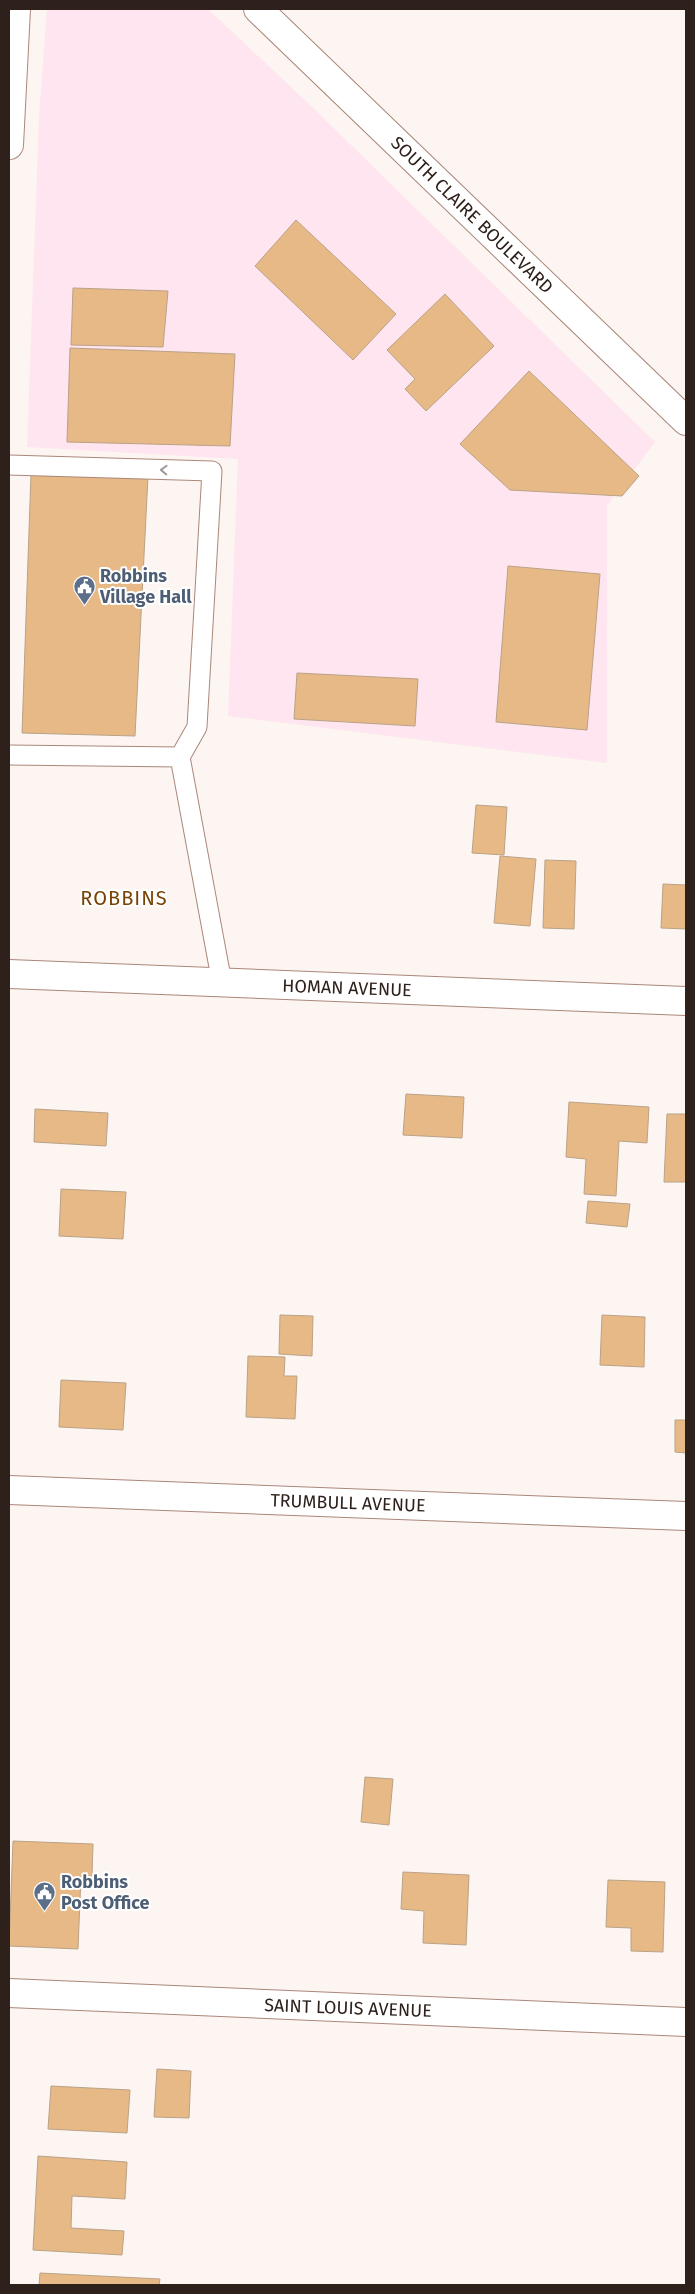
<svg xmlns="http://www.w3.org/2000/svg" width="695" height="2294" viewBox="0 0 695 2294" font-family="'Fira Sans',sans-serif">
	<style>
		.commercial { fill: #fee5ef }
		.building { fill: #e7b986; stroke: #baa287 }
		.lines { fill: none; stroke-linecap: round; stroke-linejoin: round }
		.lane-casing { stroke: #aa877a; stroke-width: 21 }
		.street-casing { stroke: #aa877a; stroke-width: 30 }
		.secondary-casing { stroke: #aa877a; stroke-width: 30 }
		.lane { stroke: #fff; stroke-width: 19 }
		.street { stroke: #fff; stroke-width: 28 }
		.secondary { stroke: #fff; stroke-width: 28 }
		.oneway { stroke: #a19b98 }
		.labels { text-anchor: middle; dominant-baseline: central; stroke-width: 4; stroke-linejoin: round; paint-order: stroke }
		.street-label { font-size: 18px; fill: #2e201b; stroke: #fff }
		.service-label { font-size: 18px; font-weight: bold; fill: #4e5e75; stroke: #fff; text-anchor: start }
		.quarter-label { font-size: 20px; letter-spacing: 1px; fill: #794205; stroke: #fff }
	</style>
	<rect width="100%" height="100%" fill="#fdf5f2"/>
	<path class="commercial" d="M47,9H208L308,103L655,442L607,506V763L228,716L238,459L27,447L39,116Z"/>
	<path class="building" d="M296,220L396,314L353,360L255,266Z
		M73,288L168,291L163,347L71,345Z
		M445,294L494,346L426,411L405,389L415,379L387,350Z
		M70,348L235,354L230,446L67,442Z
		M529,371L639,476L622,496L510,490L460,444Z
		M31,474L148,476L135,736L22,733Z
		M508,566L600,574L587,730L496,722Z
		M297,673L418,679L415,726L294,719Z
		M476,805L507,807L504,855L472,853Z
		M500,856L536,859L530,926L494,923Z
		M545,860L576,861L574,929L543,928Z
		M663,884L686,885V929L661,928Z
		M406,1094L464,1097L462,1138L403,1135Z
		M569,1102L649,1107L647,1143L619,1141L616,1196L584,1194L586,1159L566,1157Z
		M35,1109L108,1113L106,1146L34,1142Z
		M667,1114H686V1182H664Z
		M61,1189L126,1192L123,1239L59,1236Z
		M588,1201L630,1204L627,1227L586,1223Z
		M280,1315L313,1316L312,1356L279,1354Z
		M602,1315L645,1317L644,1367L600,1365Z
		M248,1356L285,1357L284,1376H297L295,1419L246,1417Z
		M61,1380L126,1383L123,1430L59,1427Z
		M675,1420H686V1453L675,1452Z
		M365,1777L393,1779L389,1825L361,1822Z
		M13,1841L93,1844L92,1876H81L78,1949L9,1946Z
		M403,1872L469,1875L466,1945L423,1943L424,1911L401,1909Z
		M608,1880L665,1882L663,1952L631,1951V1928L606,1927Z
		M157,2069L191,2071L189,2118L154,2117Z
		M51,2086L130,2090L127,2133L48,2129Z
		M38,2156L127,2162L125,2199L72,2196L71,2228L124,2231L122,2255L33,2250Z
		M40,2273L160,2279L159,2285H39Z"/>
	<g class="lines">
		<defs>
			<path id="lane" d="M9,465L212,471L197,727L180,757L9,755
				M180,757L222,983"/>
			<path id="street" d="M9,974L686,1001
				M9,1490L686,1516
				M9,1993L686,2022"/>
			<path id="secondary" d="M258,9L686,421
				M9,145L16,9"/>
		</defs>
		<use href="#lane" class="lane-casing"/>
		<use href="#street" class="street-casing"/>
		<use href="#secondary" class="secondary-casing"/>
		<use href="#lane" class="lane"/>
		<use href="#street" class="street"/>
		<use href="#secondary" class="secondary"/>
	</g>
	<defs><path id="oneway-chevron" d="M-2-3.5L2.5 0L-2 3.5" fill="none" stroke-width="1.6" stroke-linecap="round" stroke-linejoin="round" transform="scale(1.25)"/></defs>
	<use class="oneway" href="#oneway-chevron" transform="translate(164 470) rotate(-178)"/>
	<defs>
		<symbol id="civic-pin" viewBox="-11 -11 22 30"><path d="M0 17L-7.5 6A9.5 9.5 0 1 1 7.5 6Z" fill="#5c6f8a" stroke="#fff"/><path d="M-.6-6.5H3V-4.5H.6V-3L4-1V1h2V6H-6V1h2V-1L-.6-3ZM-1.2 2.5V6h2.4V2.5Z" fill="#fff"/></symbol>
	</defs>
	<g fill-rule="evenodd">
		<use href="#civic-pin" x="72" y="574" width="25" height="34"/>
		<use href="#civic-pin" x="32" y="1880" width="25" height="34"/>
	</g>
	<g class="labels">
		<g class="street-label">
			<text transform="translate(472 215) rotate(44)">SOUTH CLAIRE BOULEVARD</text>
			<text transform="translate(347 988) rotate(2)">HOMAN AVENUE</text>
			<text transform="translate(348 1503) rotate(2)">TRUMBULL AVENUE</text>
			<text transform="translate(348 2008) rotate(2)">SAINT LOUIS AVENUE</text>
		</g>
		<g class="service-label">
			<text x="100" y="576">Robbins<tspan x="100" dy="21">Village Hall</tspan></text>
			<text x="61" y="1882">Robbins<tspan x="61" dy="21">Post Office</tspan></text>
		</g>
		<g class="quarter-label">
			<text x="124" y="898">ROBBINS</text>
		</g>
	</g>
	<rect width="695" height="2294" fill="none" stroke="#2e201b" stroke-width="20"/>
</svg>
